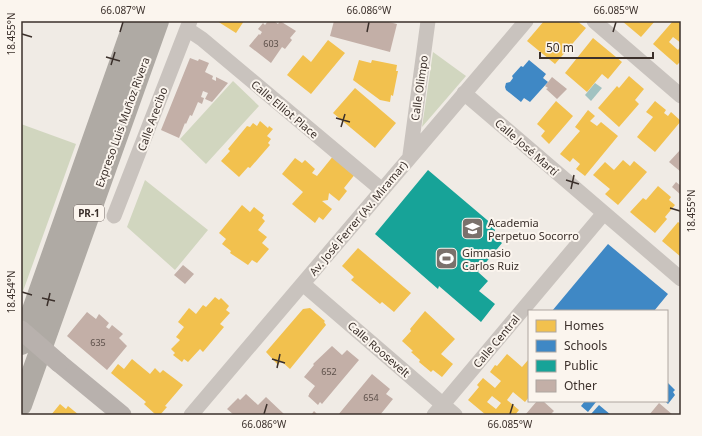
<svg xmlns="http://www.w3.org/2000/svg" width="702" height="436" viewBox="0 0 702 436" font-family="'Noto Sans',sans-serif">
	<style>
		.green { fill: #d1d6bf }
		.water { fill: #a1c2c1 }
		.homes { fill: #f2c14e; fill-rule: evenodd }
		.schools { fill: #3f88c5 }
		.public { fill: #17a398 }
		.building { fill: #c3afa7 }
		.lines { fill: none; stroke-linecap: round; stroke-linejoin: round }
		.minor { stroke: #c9c3be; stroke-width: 15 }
		.major { stroke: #b8b1ad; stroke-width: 19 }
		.highway { stroke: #afaaa4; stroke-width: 22 }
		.major-bridge { stroke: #b8b1ad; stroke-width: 19 }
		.ticks { fill: none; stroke: #3b302b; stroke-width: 1.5 }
		.labels { text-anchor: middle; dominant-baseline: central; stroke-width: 4; stroke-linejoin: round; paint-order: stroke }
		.number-label { font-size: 9px; fill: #5d504a }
		.shield { fill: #fbf5ee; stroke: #756b66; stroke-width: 1 }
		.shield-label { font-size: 10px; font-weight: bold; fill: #3b302b }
		.street-label { font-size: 11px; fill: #3b302b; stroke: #fbf5ee }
		.poi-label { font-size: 11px; fill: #3b302b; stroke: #fbf5ee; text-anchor: start }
		.neatline { fill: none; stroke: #3b302b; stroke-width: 1.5 }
		.ticks-label { font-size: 10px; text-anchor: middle; fill: #3b302b }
	</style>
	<rect width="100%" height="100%" fill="#f0ebe5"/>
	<path class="green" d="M433,52L466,76L422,127Z
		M233,81L259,106L206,164L180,139Z
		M21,124L76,144L22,294L21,293Z
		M145,180L208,230L175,270L127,227Z"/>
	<path class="water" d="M595,83L602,88L591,101L585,95Z"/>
	<path class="homes" d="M217,21H244L236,33Z
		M544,21H577L586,28L555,64L527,41Z
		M622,21H655L641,37Z
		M673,21H681V43L673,37L669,42L678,50L681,46V61L677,65L653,44Z
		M593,38L622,62L608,79L602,74L587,92L565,73Z
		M328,40L345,53L311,94L287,75L303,55L311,62Z
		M359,60L371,63L372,60L397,65L396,71H398L393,96L391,95L390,102L380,100L353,80Z
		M629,76L644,89L635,100L639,104L619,127L598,108L617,86L619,88Z
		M355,88L396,123L375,148L333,113Z
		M556,101L573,116L549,144L541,136L545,131L537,124Z
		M655,101L666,110L664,113L668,116L671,112L681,121L655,152L637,137L653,117L646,112Z
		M588,110L595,116L590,121L597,126L601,122L618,136L585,176L576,169L580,164L573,158L570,162L560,154L580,131L575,127Z
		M260,121L268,128L269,126L273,129L267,136L271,139L268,143L270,145L250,168L248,167L239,177L221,161L230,151L228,149L247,126L250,127L253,123L257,126Z
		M334,155L356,173L344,188L347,191L339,201L329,193L328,200L322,201L332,209L323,220L319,217L315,223L292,204L303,192L282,174L295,158L302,163L305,160L315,169L312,173L317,176Z
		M623,160L630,166L634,161L647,172L618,205L605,194L610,189L593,175L605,162L614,170Z
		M658,186L671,197L669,200L675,205L665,217L667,219L655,233L630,212L643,198L646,200Z
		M242,205L250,212L254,207L264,215L262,218L265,221L258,230L267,237L262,243L269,249L257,263L252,260L248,265L230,253L231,251L222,244L226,239L219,233Z
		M678,222L681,224V257L662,241Z
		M358,248L411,293L394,312L382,302L380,304L351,280L354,277L342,266Z
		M215,297L219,300L221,298L229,306L226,310L230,313L220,324L224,327L203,352L200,349L188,362L184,359L182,362L173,355L175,353L171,349L180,340L176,337L184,327L178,322L189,308L196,314L203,305L206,307Z
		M310,308L325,321L324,322L326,325L290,369L281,361L278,365L266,352L303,309Z
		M425,311L455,339L441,354L453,364L442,377L433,370L431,372L419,362L420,360L411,352L413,351L402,341L411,331L410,329Z
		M507,354L522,367L529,359V397L525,402L513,392L507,400L519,410L515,415H486L468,400L479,387L477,385L483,378L495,388L501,381L490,372L495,365L497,366ZM492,396L501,403L496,409L487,402Z
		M132,359L150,374L155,368L160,373L163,370L183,385L165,406L167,407L160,415H156L144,404L146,402L111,373L118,364L124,369Z
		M60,404L66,409L68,406L79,415H51Z"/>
	<path class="schools" d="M529,60L546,74L543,78L548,82L530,102L524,98L521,102L506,90L505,87L506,83L510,82L513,78L512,76L521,66L523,67Z
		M608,244L668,294L654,311H552Z
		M667,382L675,390L673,392L675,395L668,404L665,401H667Z
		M585,401H594L596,402L588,412L581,406Z
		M599,405L611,415H592L591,414Z"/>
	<path class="public" d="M428,170L493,225L495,231L494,236L502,243L478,272L488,281L479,291L495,304L481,322L439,286L438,289L375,234Z"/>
	<path class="building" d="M268,21H274L278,24L280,21L296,31L290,38L292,40L285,49L282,47L271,63L249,46L259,34L260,35L262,32L258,29L263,23L265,25Z
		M334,21H385L397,24L390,52L330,36Z
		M190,58L198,61L199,59L209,63L205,72L213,76L212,79L216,81V77L228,83L212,102L205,99L208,93L203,91L201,97L204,98L202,104L198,102L192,116L190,115L186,124L185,123L179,138L161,130Z
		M552,77L567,89L557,99L546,89L548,88L545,86Z
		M681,149V172L669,162Z
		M676,182L681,186V195L672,187Z
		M183,265L194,274L185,284L174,275Z
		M87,312L96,319L99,314L109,323L106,327L109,329L112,325L123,334L119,338L127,346L107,370L67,336Z
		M332,346L342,355L347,350L359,360L322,404L320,402L318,405L308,396L309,395V394L315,386L304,377L314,365L313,364Z
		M372,374L390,389L386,394L393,399L380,415H338Z
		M246,394L258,405L266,397L285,415H234L227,409L238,398L240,400Z
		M537,401H543L554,411L550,415H525Z
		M659,403L673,415H649Z
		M314,411L318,415H311Z"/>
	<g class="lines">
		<path class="minor" d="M594,21L681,96
			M187,29L202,39L382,190
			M464,93L681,279
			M410,155L428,21
			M114,216L190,21
			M303,284L455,415
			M191,415C303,284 413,152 526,21
			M434,415L604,213"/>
		<path class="major" d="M59,363L122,415"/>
		<path class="highway" d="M21,344L135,21
			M21,405L158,21"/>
		<path class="major-bridge" d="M21,330L59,363"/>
	</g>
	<path class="ticks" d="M120,32L123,22M367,32L369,22M613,32L616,22M22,34L32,37M106,57L120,61M111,65L115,52M336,118L350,122M341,127L345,114M566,180L579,184M571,189L574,175M670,208L680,211M22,292L32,295M42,298L55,301M47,306L50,293M272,359L285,363M277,368L280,354M264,414L267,404M510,414L513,404"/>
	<defs>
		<symbol id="school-square" viewBox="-11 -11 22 22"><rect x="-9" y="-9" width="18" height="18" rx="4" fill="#7a716c" stroke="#fbf5ee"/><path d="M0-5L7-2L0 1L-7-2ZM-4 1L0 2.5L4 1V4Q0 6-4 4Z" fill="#fff"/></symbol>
		<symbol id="stadium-square" viewBox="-11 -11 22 22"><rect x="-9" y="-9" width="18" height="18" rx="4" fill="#7a716c" stroke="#fbf5ee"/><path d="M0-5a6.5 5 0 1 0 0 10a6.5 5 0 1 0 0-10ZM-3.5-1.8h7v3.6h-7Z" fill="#fff"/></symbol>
	</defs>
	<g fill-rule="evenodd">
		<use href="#school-square" x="460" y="216" width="25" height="25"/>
		<use href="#stadium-square" x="434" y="246" width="25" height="25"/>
	</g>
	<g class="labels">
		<g class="number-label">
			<text x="271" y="43">603</text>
			<text x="98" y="342">635</text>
			<text x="329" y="371">652</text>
			<text x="371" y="397">654</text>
		</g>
		<rect class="shield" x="74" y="205" width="30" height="16" rx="3"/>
		<g class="shield-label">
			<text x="89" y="213">PR-1</text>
		</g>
		<g class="street-label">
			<text transform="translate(419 88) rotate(-82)">Calle Olimpo</text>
			<text transform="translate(285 109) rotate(40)">Calle Elliot Place</text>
			<text transform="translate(152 119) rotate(-70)">Calle Arecibo</text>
			<text transform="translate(122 122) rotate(-70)">Expreso Luis Muñoz Rivera</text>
			<text transform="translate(527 147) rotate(41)">Calle José Martí</text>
			<text transform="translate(358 218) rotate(-50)">Av. José Ferrer (Av. Miramar)</text>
			<text transform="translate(496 341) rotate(-50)">Calle Central</text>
			<text transform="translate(379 349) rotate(41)">Calle Roosevelt</text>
		</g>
		<g class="poi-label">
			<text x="488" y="222">Academia<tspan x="488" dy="13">Perpetuo Socorro</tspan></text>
			<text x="462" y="252">Gimnasio<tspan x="462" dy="13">Carlos Ruiz</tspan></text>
		</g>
	</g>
	<rect width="702" height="436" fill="none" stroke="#fbf5ee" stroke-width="44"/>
	<rect x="528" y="310" width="140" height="92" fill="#fbf5ee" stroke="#aea6a0"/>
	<rect x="536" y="320" width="20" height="12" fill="#f2c14e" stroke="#aea6a0"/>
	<text x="564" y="330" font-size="12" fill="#3b302b">Homes</text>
	<rect x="536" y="340" width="20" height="12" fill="#3f88c5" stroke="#aea6a0"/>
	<text x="564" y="350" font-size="12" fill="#3b302b">Schools</text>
	<rect x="536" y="360" width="20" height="12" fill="#17a398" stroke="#aea6a0"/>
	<text x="564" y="370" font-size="12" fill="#3b302b">Public</text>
	<rect x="536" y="380" width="20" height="12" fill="#c3afa7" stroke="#aea6a0"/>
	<text x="564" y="390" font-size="12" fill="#3b302b">Other</text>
	<path d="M540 52v6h113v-6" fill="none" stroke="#3b302b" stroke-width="2"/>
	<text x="546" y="52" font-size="12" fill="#3b302b" stroke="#fbf5ee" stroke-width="3" paint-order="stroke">50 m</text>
	<rect x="22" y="22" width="658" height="392" class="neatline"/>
	<g class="ticks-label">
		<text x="123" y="14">66.087°W</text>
		<text x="369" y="14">66.086°W</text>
		<text x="616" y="14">66.085°W</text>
		<text transform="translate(11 34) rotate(-90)" y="4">18.455°N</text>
		<text transform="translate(691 211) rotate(-90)" y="4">18.455°N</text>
		<text transform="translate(11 292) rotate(-90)" y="4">18.454°N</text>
		<text x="264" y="428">66.086°W</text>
		<text x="510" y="428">66.085°W</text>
	</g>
</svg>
